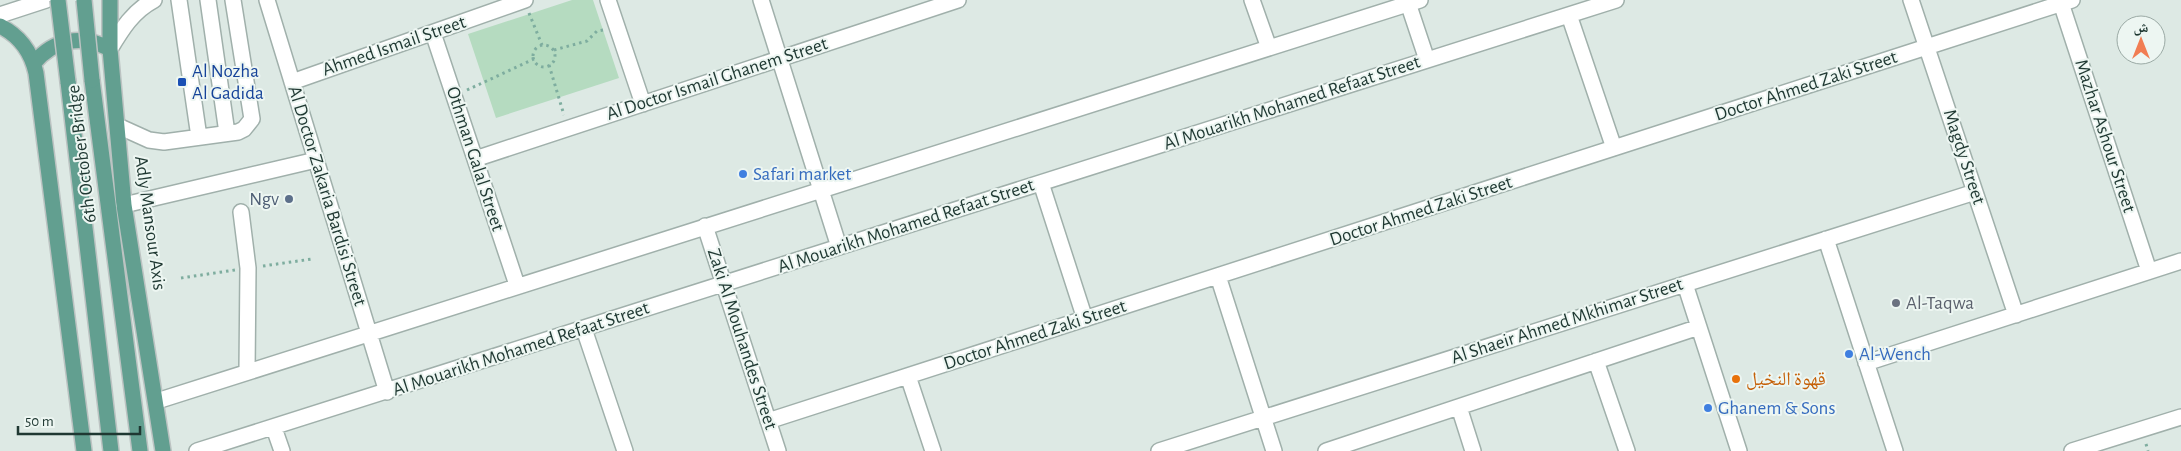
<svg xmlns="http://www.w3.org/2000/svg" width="2181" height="451" viewBox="0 0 2181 451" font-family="'Alegreya Sans','Noto Naskh Arabic',sans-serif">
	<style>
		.green { fill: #b5dbc0 }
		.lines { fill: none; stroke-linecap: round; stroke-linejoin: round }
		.minor-casing { stroke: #a0b0ab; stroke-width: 18 }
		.major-casing { stroke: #bcc3c2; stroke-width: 18 }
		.path { stroke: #7ead9f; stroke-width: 3; stroke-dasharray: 2.5 4; stroke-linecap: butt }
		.minor { stroke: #fff; stroke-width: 15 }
		.major { stroke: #629f90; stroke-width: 15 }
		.major-bridge-casing { stroke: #bcc3c2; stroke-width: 18; stroke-linecap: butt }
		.major-bridge { stroke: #629f90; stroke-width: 15 }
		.transit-dot { fill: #1a4fb4; stroke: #edf6f2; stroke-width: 2 }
		.shop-dot { fill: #3f7fe0; stroke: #edf6f2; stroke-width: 2 }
		.service-dot { fill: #5c6f8a; stroke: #edf6f2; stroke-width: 2 }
		.worship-dot { fill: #6b7280; stroke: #edf6f2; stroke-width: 2 }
		.food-dot { fill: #e8710a; stroke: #edf6f2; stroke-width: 2 }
		.labels { text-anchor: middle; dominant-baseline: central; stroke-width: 4; stroke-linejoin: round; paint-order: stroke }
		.street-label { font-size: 19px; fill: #1f3832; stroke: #edf6f2 }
		.transit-label { font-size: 19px; fill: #164399; stroke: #edf6f2; text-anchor: start }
		.shop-label { font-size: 19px; fill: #366cbe; stroke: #edf6f2; text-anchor: start }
		.service-label { font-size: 19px; fill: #4e5e75; stroke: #edf6f2; text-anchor: end }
		.worship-label { font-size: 19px; fill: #5b616d; stroke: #edf6f2; text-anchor: start }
		.food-label { font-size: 19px; fill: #c56008; stroke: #edf6f2; text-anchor: start }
	</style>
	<rect width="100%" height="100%" fill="#dde9e4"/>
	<path class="green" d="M572,0H593L619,78L496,118L468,34Z"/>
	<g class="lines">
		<defs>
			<path id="minor" d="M179,0L199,137
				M208,0L227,133
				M267,0L387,392
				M608,0L643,104
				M761,0L839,247
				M1252,0L1269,48
				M1407,0L1427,60
				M1911,0L2016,315
				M2060,0L2149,271
				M0,15L46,0
				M1569,15L1614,148
				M433,33L517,285
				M110,49C122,29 133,11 154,0
				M292,82L525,0
				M118,126L149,140L164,142L238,132L244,129L252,119L233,0
				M475,159L958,0
				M1041,183L1085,319
				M124,205L316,160
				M241,212L248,268L247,371
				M705,226L778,451
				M1826,239L1895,451
				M1218,276L1274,451
				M1685,284L1739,451
				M584,329L625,451
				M1596,361L1627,451
				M1866,363L2181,261
				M908,376L933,451
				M157,401L1420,0
				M1459,407L1473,451
				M768,421L2072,0
				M274,428L282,451
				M197,451L1616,0
				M1159,451L1975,192
				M1326,451L1699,327
				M2072,451L2181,417"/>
			<path id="major" d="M110,0V49L124,205L163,451
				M0,26C20,36 31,51 36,73L84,451
				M34,63C54,39 82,34 110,49
				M92,80L140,451
				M68,82L111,451"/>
		</defs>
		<use href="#minor" class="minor-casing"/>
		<use href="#major" class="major-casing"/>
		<path class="path" d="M529,13L542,45
			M533 56a11 11 0 1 1 22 0a11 11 0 1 1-22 0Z
			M554,50L587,41L597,31L603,30
			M549,65L564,115
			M467,90L534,59
			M263,266L312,259
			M181,278L235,270
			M2146,444L2148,451"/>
		<use href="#minor" class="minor"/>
		<use href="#major" class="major"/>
		<defs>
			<path id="major-bridge" d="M58,0L68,82
				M84,0L92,80"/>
		</defs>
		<use href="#major-bridge" class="major-bridge-casing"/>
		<use href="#major-bridge" class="major-bridge"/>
	</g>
	<rect class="transit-dot" x="177" y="77" width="10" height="10" rx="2.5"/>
	<g class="shop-dot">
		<circle cx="743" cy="174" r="5"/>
		<circle cx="1849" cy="354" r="5"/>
		<circle cx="1708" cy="408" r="5"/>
	</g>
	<circle class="service-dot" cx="289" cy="199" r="5"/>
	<circle class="worship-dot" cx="1896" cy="303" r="5"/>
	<circle class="food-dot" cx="1736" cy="379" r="5"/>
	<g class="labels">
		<g class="street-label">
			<text transform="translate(394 46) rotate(-19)">Ahmed Ismail Street</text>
			<text transform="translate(717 79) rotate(-18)">Al Doctor Ismail Ghanem Street</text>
			<text transform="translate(1806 86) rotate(-18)">Doctor Ahmed Zaki Street</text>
			<text transform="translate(1292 103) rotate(-18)">Al Mouarikh Mohamed Refaat Street</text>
			<text transform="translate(2105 136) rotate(72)">Mazhar Ashour Street</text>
			<text transform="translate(82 154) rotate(-97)">6th October Bridge</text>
			<text transform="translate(1964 157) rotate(72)">Magdy Street</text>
			<text transform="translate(475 159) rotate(72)">Othman Galal Street</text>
			<text transform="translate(327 196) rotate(73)">Al Doctor Zakaria Bardisi Street</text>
			<text transform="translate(1421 211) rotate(-18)">Doctor Ahmed Zaki Street</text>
			<text transform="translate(150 223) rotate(82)">Adly Mansour Axis</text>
			<text transform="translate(906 226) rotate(-18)">Al Mouarikh Mohamed Refaat Street</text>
			<text transform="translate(1567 321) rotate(-18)">Al Shaeir Ahmed Mkhimar Street</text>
			<text transform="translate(1035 335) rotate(-18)">Doctor Ahmed Zaki Street</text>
			<text transform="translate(742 339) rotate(72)">Zaki Al Mouhandes Street</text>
			<text transform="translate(521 349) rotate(-18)">Al Mouarikh Mohamed Refaat Street</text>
		</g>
		<g class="transit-label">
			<text x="192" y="71">Al Nozha<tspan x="192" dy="22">Al Gadida</tspan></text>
		</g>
		<g class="shop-label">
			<text x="753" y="174">Safari market</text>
			<text x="1859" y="354">Al-Wench</text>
			<text x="1718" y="408">Ghanem &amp; Sons</text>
		</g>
		<g class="service-label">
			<text x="279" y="199">Ngv</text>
		</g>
		<g class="worship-label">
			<text x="1906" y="303">Al-Taqwa</text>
		</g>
		<g class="food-label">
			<text x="1746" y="379">قهوة النخيل</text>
		</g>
	</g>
	<g transform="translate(2141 40)"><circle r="24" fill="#edf6f2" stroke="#9baaa5"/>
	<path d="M0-4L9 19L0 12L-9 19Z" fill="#f17d53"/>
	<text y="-8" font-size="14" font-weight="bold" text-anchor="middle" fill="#1f3832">ش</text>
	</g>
	<path d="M18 426v8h122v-8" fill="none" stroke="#1f3832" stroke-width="2.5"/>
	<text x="25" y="426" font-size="15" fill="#1f3832" stroke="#edf6f2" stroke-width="4" paint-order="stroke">50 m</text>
</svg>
